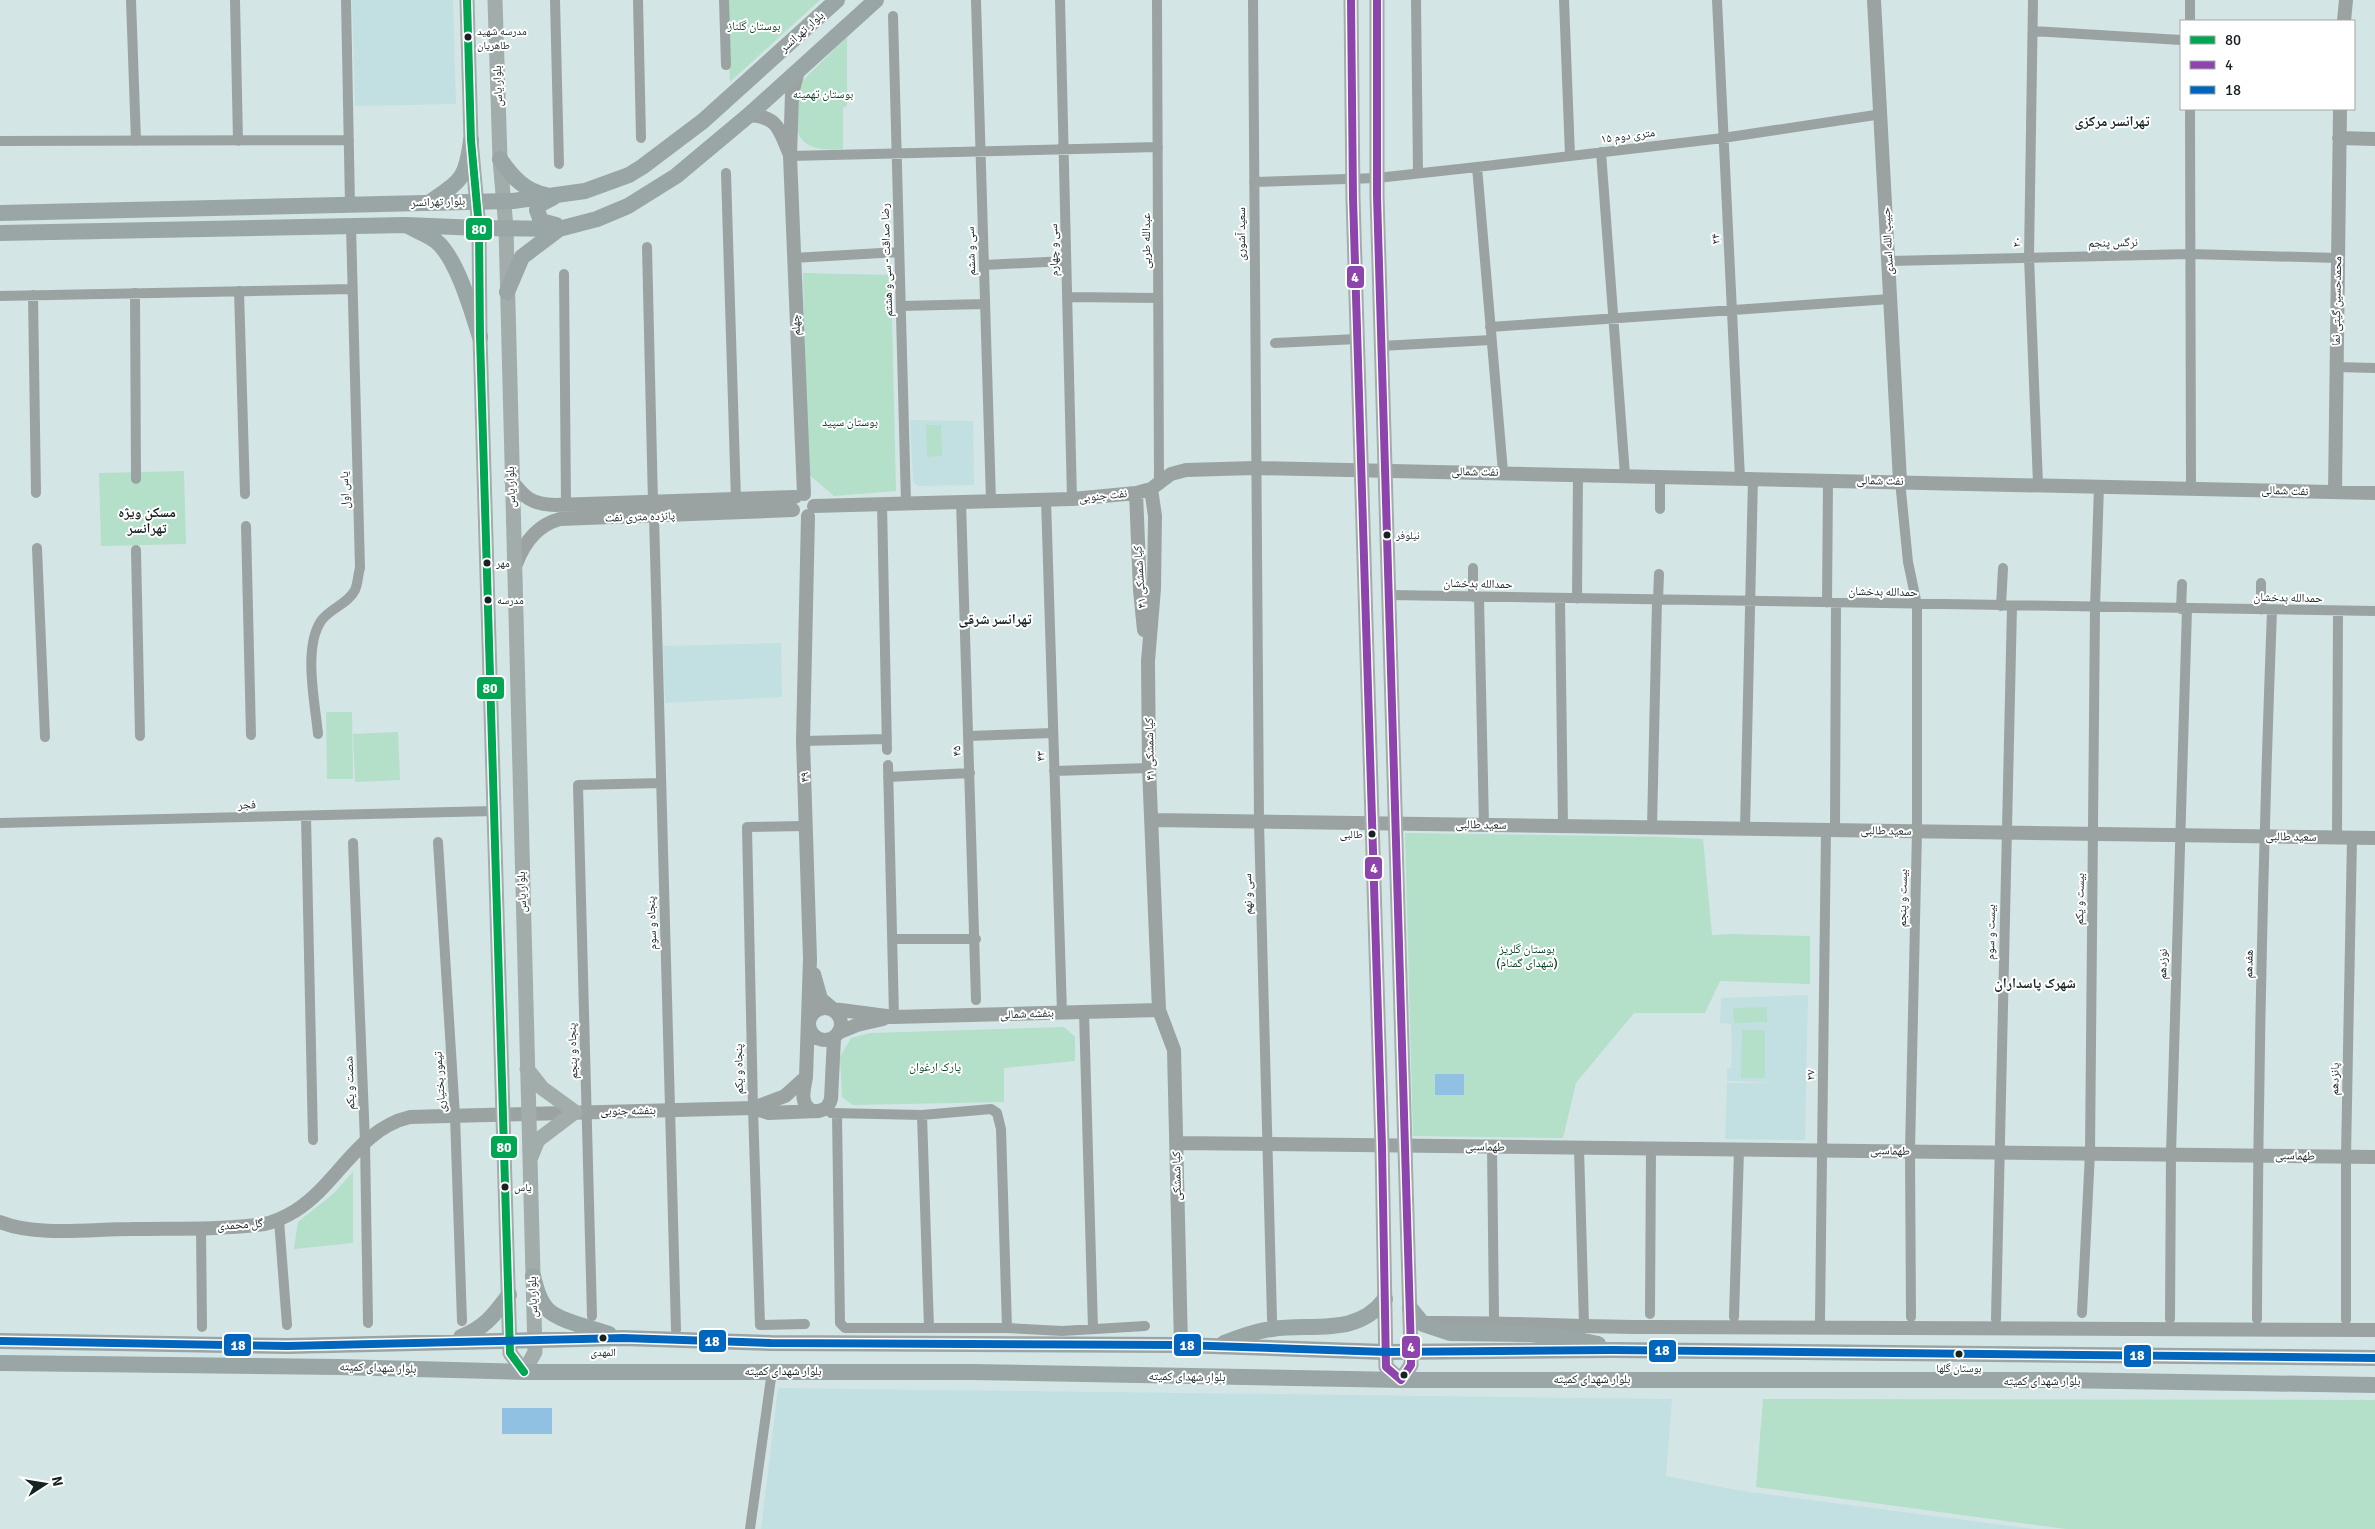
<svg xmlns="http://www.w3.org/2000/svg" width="2375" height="1529" viewBox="0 0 2375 1529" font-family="Signika,'Noto Naskh Arabic',sans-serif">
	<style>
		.built { fill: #c2e0e1 }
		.green { fill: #b4dfc9 }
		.water { fill: #91c1e2 }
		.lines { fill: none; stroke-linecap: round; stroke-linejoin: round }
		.minor { stroke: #9ba3a2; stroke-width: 10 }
		.tertiary { stroke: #9ba3a2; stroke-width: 14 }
		.secondary { stroke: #a1acab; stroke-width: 15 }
		.primary { stroke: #9aa5a5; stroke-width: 16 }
		.bus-1-casing { stroke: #fff; stroke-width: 11 }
		.bus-2-casing { stroke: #fff; stroke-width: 11 }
		.bus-3-casing { stroke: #fff; stroke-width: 11 }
		.bus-1 { stroke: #00a651; stroke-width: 8 }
		.bus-2 { stroke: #8e44ad; stroke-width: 8 }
		.bus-3 { stroke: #0065bd; stroke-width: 8 }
		.bus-dot { fill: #172223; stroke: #fff; stroke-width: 2 }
		.labels { text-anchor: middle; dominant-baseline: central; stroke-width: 4; stroke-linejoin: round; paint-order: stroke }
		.bus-label { font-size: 11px; fill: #172223; stroke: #fff; text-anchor: start }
		.park-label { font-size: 12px; fill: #063f24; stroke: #fff }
		.street-label { font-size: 12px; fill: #172223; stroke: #fff }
		.neighbourhood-label { font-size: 14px; font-weight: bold; fill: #172223; stroke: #fff }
		.line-badge { stroke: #fff; stroke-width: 2 }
		.badge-label { font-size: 14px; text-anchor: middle; font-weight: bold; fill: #fff }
	</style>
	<rect width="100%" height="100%" fill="#d4e5e6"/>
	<path class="built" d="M352,0H453L456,104L355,106Z
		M910,420L973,421L974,485L918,486L913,482Z
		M781,643L782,697L665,703L663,646Z
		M1808,995L1805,1140L1725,1139L1727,1083H1777L1727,1081V1069L1731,1068L1732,1048L1731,1024L1720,1023L1721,998Z
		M778,1388L1672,1399L1666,1476L1742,1491L2034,1529H761Z"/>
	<path class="green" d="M727,0H820L730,82Z
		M847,37V106L843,108V149C827,150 806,151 798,133L797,96L801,82Z
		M803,273L891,275L896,491L834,496L807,473Z
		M926,425H941L942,456L927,457Z
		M184,471L186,544L101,546L99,473Z
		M326,712H352L353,779H327Z
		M398,732L400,780L355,782L353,734Z
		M1405,833L1664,837L1703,839L1712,935L1730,934L1810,936V984L1720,981L1705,1013H1634L1576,1083L1563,1138L1413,1136Z
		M1767,1007V1022L1734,1023L1733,1008Z
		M1064,1027L1075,1037V1061L1004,1068V1102L853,1105L842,1097L840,1057L851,1038L870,1033Z
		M1742,1030H1765V1078H1741Z
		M353,1172V1243L294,1249L298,1222L333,1194Z
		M1763,1399L2375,1400V1529H2066L1756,1487Z"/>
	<path class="water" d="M1435,1074H1464V1095H1435Z
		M502,1408H552V1434H502Z"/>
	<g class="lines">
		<path class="minor" d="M131,0L136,141
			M235,0L238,141
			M346,0L350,205
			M555,0L559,164
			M638,0L641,138
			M724,0L726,65
			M976,0L991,501
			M1060,0L1072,499
			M1157,0L1159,482
			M1253,0L1259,822L1272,1319
			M1416,0L1418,173
			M1564,0L1570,156
			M1717,0L1740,478
			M2033,0L2029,257L2038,484
			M2190,0V21
			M893,16L906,503
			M2033,31L2181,40
			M2190,109L2191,488
			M0,141L349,140
			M1601,152L1625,475
			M790,156L1158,147
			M1477,167L1503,472
			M726,173L736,500
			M1254,182L1377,178L1477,167L1723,138L1882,114
			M647,247L653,503
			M793,258L899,252
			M1889,261L2190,254L2337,258
			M984,265L1066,261
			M564,274L566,505
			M239,291L245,494
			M135,293L136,479
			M33,295L36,493
			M0,296L352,289
			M1067,297L1158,298
			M901,306L985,304
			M1490,327L1890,299
			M1275,343L1357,339
			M1381,346L1491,340
			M2336,367L2375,368
			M1900,481L1908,562L1917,605V831L1910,1151L1911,1317
			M1046,499L1062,1013
			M961,501L976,1000
			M882,503L887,750
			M1660,509V476
			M654,516L676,1330
			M246,526L251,735
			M37,548L45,737
			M136,550L140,736
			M1390,595L2375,611
			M1473,597V568
			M1479,597L1484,825
			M1560,598L1563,826
			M1577,599L1578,474
			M1658,600L1659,574
			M1827,603L1828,480
			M2001,606L2003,568
			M2181,609L2182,584
			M2261,610V583
			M318,734C315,702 303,648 321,621C330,608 348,604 355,590C358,584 358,574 360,568L351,226
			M969,736L1053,733
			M803,741L887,739
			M888,765L894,1017
			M1054,771L1149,768
			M888,777L970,773
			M306,816L313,1140
			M0,823L494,811
			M1652,828L1657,600
			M1745,829L1753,478
			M1835,830L1836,603
			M2337,837L2338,611
			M438,842L455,1116L462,1321
			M353,843L365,1142L368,1323
			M892,939H976
			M1084,1012L1093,1329
			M831,1113L922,1115L991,1109L997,1113L1001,1129L1007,1328
			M837,1114L840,1323L845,1328H1007L1062,1331L1145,1326
			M922,1115L929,1328
			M1492,1147L1494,1316
			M1579,1148L1584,1324
			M279,1220L287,1325
			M201,1227L202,1327
			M2082,1313L2090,1153L2095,608L2099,486
			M1650,1314L1651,1149
			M592,1316L578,785L660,783
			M1734,1317L1739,1150
			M1996,1319L2012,606
			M2170,1319L2171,1154L2187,609
			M2257,1319C2258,1082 2263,846 2272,610
			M1820,1320L1826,830
			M2346,1320V1156L2352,838
			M805,1324L760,1325L753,1108L747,827L806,826
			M750,1529L772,1371"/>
		<path class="tertiary" d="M1874,0L1900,481
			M2344,21L2346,0
			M798,71L792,94L790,156L804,494
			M749,115C779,117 779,130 790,155
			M2339,138L2375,139
			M511,480C525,498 531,504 555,505L795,497
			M1151,489L1155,516L1154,589L1148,661L1149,768L1159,1010L1174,1050L1181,1345
			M2335,492L2340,109
			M1136,493L1140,590L1144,630
			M814,506L1072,499L1136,493L1151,489L1171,474L1186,470L1255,468L2375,493
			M808,516L803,741L810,959L806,1077C804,1090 799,1103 812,1111C822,1112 828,1109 831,1099L834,1038
			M516,564C524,543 537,525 560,519L793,510
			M1153,820L2375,838
			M814,974L821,999L833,1009L894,1017L1159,1010
			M809 1024a16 16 0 1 1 32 0a16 16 0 1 1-32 0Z
			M840,1032L857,1025L883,1019
			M753,1108L785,1096L806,1077
			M1176,1143L2375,1157
			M0,1222C37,1237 91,1229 131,1229C175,1228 220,1230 264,1224C275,1222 285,1217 295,1211C338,1184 358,1129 410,1117L753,1108L769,1113L817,1111
			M1428,1323C1503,1322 1577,1327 1652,1327C1893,1327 2134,1328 2375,1330"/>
		<path class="secondary" d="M467,0L471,140L479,228L480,337L510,1353L524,1372L535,1352L506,228L500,159L495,0
			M1351,0L1353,198L1382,1146L1386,1367L1401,1380L1411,1365V1352L1377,196V0
			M527,1069L542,1088L575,1112L538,1140L531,1157"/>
		<path class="primary" d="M500,159C512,177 525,191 546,195
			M554,197L539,205L537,210L541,221L556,225
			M429,203C461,180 466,180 471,140
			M0,213L513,201L585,191L629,175L642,167L703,121L837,0
			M408,226C417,231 428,235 436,241C457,258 472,312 480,337
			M0,233L406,225L479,228L559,229
			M507,292L522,257L559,229L597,219L628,206L676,176L749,115L876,0
			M533,1276C536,1288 539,1300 547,1309C558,1321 592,1328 609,1334
			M1410,1308L1423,1324L1450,1333L1531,1334L1574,1339L1598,1344
			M461,1337C485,1328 494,1315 509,1295
			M0,1341L288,1346L623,1338L771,1343L1181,1345L1386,1352L1612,1350L2375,1358
			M1224,1343C1240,1337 1255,1331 1272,1329C1312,1323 1357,1337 1385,1299
			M0,1363L339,1367L524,1372H971L1401,1380H2057L2375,1385"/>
		<defs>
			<path id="bus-1" d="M467,0L471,140L479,228L480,337L510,1353L524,1372"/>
			<path id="bus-2" d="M1351,0L1353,198L1382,1146L1386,1367L1401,1380L1411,1365V1352L1377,196V0"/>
			<path id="bus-3" d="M0,1341L288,1346L623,1338L771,1343L1181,1345L1386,1352L1612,1350L2375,1358"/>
		</defs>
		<use href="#bus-1" class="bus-1-casing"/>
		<use href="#bus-2" class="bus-2-casing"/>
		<use href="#bus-3" class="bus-3-casing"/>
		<use href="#bus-1" class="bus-1"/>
		<use href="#bus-2" class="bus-2"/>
		<use href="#bus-3" class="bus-3"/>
	</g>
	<g class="bus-dot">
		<circle cx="468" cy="37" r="4.5"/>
		<circle cx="1387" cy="535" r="4.5"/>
		<circle cx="487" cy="563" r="4.5"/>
		<circle cx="488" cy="600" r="4.5"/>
		<circle cx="1372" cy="834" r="4.5"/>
		<circle cx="505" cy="1187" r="4.5"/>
		<circle cx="603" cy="1338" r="4.5"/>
		<circle cx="1959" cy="1354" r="4.5"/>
		<circle cx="1404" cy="1375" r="4.5"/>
	</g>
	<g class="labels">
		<g class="bus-label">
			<text x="477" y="31">مدرسه شهید<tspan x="477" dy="14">طاهریان</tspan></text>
			<text x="1396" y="535">نیلوفر</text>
			<text x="496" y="563">مهر</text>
			<text x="497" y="600">مدرسه</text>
			<text x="1363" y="834" text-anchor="end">طالبی</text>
			<text x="514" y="1187">یاس</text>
			<text x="603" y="1352" text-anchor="middle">المهدی</text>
			<text x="1959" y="1368" text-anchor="middle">بوستان گلها</text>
		</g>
		<g class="park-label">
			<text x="754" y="26">بوستان گلناز</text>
			<text x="823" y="94">بوستان تهمینه</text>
			<text x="850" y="422">بوستان سپید</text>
			<text x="1527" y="949">بوستان گلریز<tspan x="1527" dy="14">(شهدای گمنام)</tspan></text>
			<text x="935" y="1067">پارک ارغوان</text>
		</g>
		<g class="street-label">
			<text transform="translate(802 32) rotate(-42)">بلوار تهرانسر</text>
			<text transform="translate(498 86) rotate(-92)">بلوار یاس</text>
			<text transform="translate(1628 136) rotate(-7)">۱۵ متری دوم</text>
			<text transform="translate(438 202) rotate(-2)">بلوار تهرانسر</text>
			<text transform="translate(1241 234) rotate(-90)">سعید آشوری</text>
			<text transform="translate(1716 239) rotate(-93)">۲۴</text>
			<text transform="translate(1146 241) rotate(-90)">عبدالله طربی</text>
			<text transform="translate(1888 241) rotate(-93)">حبیب الله اسدی</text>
			<text transform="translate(2017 242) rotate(-89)">۲۰</text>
			<text transform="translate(2113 243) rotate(-1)">نرگس پنجم</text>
			<text transform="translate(1054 250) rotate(-91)">سی و چهارم</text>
			<text transform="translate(971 251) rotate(-92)">سی و ششم</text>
			<text transform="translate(887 260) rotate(-92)">رضا صداقت - سی و هشتم</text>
			<text transform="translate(2337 301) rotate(-89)">محمدحسین گیتی نما</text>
			<text transform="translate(796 325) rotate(-93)">چهلم</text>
			<text transform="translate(1475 472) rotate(1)">نفت شمالی</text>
			<text transform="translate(1880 481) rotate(1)">نفت شمالی</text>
			<text transform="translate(511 487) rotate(-92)">بلوار یاس</text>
			<text transform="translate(345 490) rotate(-92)">یاس اول</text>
			<text transform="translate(2285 491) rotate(2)">نفت شمالی</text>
			<text transform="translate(1103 496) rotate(-6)">نفت جنوبی</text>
			<text transform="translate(640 517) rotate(-2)">پانزده متری نفت</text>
			<text transform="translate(1140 577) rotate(-94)">کیا شمشکی ۴۱</text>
			<text transform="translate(1478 584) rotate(1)">حمدالله بدخشان</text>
			<text transform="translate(1883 592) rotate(1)">حمدالله بدخشان</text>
			<text transform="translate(2288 598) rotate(1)">حمدالله بدخشان</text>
			<text transform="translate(1150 749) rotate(-91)">۴۱ کیا شمشکی</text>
			<text transform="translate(957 751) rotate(-92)">۴۵</text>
			<text transform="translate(1041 756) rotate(-92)">۴۳</text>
			<text transform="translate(805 777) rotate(-92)">۴۹</text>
			<text transform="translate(247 805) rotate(-1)">فجر</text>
			<text transform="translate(1481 825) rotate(1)">سعید طالبی</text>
			<text transform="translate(1886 831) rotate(1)">سعید طالبی</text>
			<text transform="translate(2291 837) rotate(1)">سعید طالبی</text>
			<text transform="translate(522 892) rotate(-92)">بلوار یاس</text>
			<text transform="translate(1248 894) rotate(-91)">سی و نهم</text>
			<text transform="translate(1903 898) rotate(-89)">بیست و پنجم</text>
			<text transform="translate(2080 899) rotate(-89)">بیست و یکم</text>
			<text transform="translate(652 923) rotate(-92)">پنجاه و سوم</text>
			<text transform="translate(1991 932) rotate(-89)">بیست و سوم</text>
			<text transform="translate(2163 964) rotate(-89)">نوزدهم</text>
			<text transform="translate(2249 964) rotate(-89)">هفدهم</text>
			<text transform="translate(1027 1014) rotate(-2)">بنفشه شمالی</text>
			<text transform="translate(573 1051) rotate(-92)">پنجاه و پنجم</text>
			<text transform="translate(739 1069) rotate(-91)">پنجاه و یکم</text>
			<text transform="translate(1811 1075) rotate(-89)">۲۷</text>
			<text transform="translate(2335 1079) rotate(-89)">پانزدهم</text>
			<text transform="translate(440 1082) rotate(-94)">تیمور بختیاری</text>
			<text transform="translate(350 1083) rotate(-92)">شصت و یکم</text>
			<text transform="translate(628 1111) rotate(-1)">بنفشه جنوبی</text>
			<text transform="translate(1485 1147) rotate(1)">طهماسبی</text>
			<text transform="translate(1890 1151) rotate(1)">طهماسبی</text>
			<text transform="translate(2295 1156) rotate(1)">طهماسبی</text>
			<text transform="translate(1177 1176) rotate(-91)">کیا شمشکی</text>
			<text transform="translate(240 1225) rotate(-4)">گل محمدی</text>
			<text transform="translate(533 1297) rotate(-92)">بلوار یاس</text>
			<text transform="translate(378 1368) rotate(2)">بلوار شهدای کمیته</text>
			<text x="783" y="1371">بلوار شهدای کمیته</text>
			<text transform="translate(1187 1377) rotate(1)">بلوار شهدای کمیته</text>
			<text x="1592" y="1379">بلوار شهدای کمیته</text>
			<text x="2042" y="1381">بلوار شهدای کمیته</text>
		</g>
		<g class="neighbourhood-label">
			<text x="2112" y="121">تهرانسر مرکزی</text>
			<text x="147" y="512">مسکن ویژه<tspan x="147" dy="16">تهرانسر</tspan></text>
			<text x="995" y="619">تهرانسر شرقی</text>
			<text x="2035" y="983">شهرک پاسداران</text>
		</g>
	</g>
	<g class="line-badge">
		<rect x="465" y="217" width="28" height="24" rx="5" fill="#00a651"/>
		<rect x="1346" y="265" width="19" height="24" rx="5" fill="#8e44ad"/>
		<rect x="476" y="676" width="29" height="24" rx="5" fill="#00a651"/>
		<rect x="1364" y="856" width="19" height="24" rx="5" fill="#8e44ad"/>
		<rect x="490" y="1135" width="28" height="24" rx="5" fill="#00a651"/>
		<rect x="698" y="1329" width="29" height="24" rx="5" fill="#0065bd"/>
		<rect x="223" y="1333" width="29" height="24" rx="5" fill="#0065bd"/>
		<rect x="1173" y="1333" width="29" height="24" rx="5" fill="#0065bd"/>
		<rect x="1401" y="1335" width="20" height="24" rx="5" fill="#8e44ad"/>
		<rect x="1648" y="1339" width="29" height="24" rx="5" fill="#0065bd"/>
		<rect x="2123" y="1344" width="29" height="24" rx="5" fill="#0065bd"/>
	</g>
	<g class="badge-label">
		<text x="479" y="234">80</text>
		<text x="1355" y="282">4</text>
		<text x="490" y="693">80</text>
		<text x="1374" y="873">4</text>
		<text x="504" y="1152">80</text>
		<text x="712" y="1346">18</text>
		<text x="238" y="1350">18</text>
		<text x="1187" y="1350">18</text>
		<text x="1411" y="1352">4</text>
		<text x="1662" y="1355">18</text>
		<text x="2137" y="1360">18</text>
	</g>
	<rect x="2180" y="20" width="175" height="90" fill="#ffffff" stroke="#a2a7a7"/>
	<rect x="2190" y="36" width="25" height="8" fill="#00a651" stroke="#a2a7a7"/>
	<text x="2225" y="45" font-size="15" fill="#172223">80</text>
	<rect x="2190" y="61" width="25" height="8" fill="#8e44ad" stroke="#a2a7a7"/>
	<text x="2225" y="70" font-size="15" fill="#172223">4</text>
	<rect x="2190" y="86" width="25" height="8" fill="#0065bd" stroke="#a2a7a7"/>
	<text x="2225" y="95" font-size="15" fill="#172223">18</text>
	<g transform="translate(45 1484) rotate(78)" stroke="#ffffff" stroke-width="4" paint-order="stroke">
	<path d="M0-4L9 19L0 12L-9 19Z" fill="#172223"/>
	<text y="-8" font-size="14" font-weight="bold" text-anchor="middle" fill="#172223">N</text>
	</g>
</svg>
